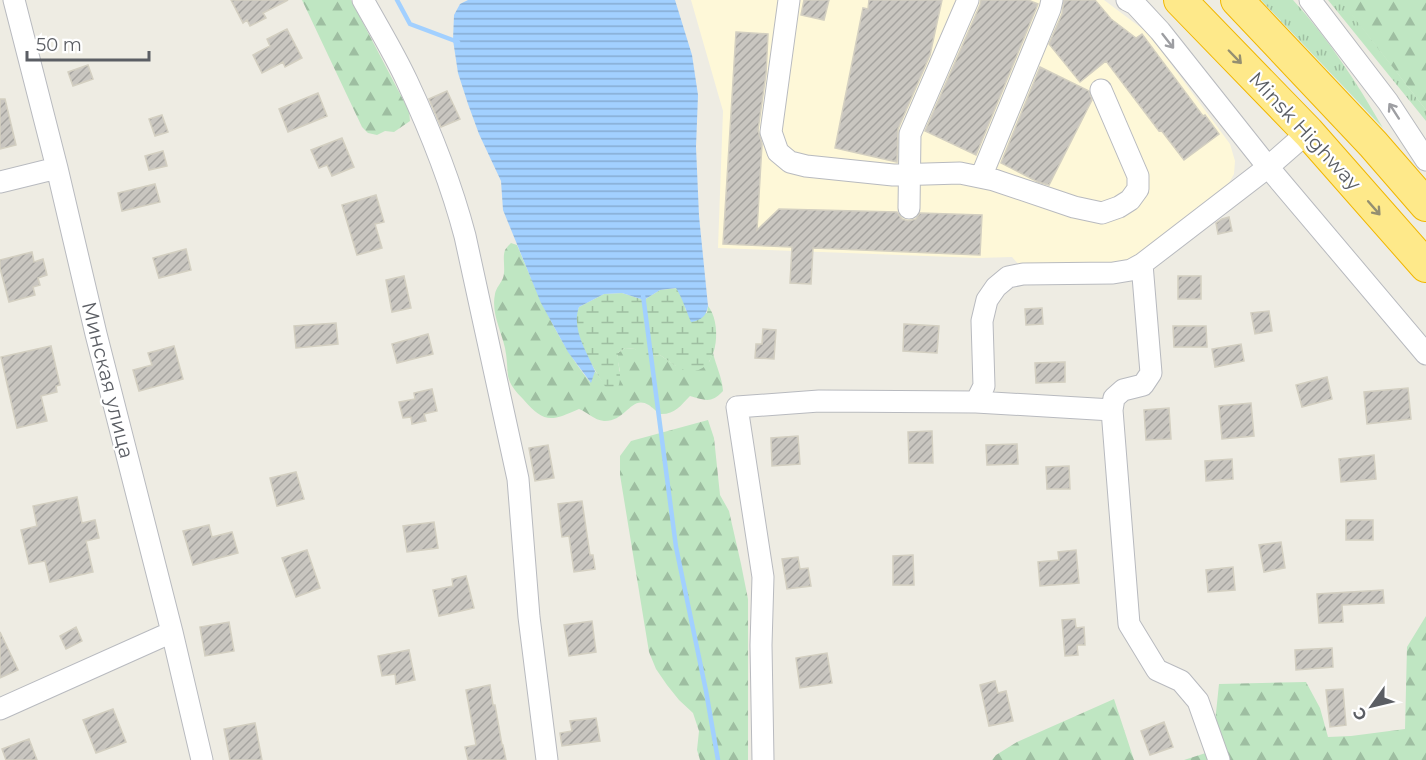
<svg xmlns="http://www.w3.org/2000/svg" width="1426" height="760" viewBox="0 0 1426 760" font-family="Montserrat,sans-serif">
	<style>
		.commercial { fill: #fef8d8 }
		.grass { fill: url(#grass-tufts) }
		.forest { fill: url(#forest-firs) }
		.wetland { fill: url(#wetland-marsh) }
		.water { fill: url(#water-rules) }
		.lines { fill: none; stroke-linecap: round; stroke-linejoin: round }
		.stream { stroke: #a2d0ff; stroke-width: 4.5 }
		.building { fill: url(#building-hatch); stroke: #d3cfc1; stroke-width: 1.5 }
		.minor-casing { stroke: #b8babf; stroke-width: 23 }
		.highway-casing { stroke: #f1b700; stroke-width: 34 }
		.minor { stroke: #fff; stroke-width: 21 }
		.highway { stroke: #fee98a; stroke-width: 32 }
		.oneway { stroke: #9d9ea2 }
		.oneway2 { stroke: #948f71 }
		.labels { text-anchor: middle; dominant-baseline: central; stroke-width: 4.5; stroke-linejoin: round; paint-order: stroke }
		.street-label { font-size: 20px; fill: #5b5e64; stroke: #fff }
	</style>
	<defs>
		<pattern id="grass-tufts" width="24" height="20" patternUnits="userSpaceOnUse" patternTransform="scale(1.5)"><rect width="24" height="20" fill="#bfe6c2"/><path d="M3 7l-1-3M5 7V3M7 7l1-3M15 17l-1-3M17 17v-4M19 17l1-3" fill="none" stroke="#9ebea1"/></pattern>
		<pattern id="forest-firs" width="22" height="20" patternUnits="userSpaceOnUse" patternTransform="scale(1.5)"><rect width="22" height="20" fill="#bfe6c2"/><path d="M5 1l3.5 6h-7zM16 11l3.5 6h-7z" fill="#9ebea1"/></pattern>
		<pattern id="wetland-marsh" width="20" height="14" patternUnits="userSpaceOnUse" patternTransform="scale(1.5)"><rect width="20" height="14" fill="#bfe6c2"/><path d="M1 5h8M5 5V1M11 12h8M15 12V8" fill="none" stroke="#9ebea1"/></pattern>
		<pattern id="water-rules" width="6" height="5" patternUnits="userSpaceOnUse" patternTransform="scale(1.5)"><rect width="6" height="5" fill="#a2d0ff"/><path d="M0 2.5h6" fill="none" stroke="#87acd2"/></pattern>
		<pattern id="building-hatch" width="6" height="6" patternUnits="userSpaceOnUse" patternTransform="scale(1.5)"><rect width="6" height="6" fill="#c9c6c0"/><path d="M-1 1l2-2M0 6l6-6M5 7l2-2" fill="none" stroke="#a6a4a0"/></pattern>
	</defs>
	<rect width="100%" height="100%" fill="#eeece3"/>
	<path class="commercial" d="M691,0H1104L1148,33L1230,144L1235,161L1234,174L1229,183L1131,264L1020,266L1012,257L978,258L718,248L723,111Z"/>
	<path class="grass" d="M1261,0H1293C1328,38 1357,83 1383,128Z
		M1328,0H1341L1426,110V121Z"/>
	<path class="forest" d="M302,0H351L409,111L410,121L394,132L385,131L377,135L368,133L362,127Z
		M1341,0H1426V110L1341,1Z
		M511,243L517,245C537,293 557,341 590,382L595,371L607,388L620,371L618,362V353L625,348L635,349L650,356L660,355L676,366L709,362L713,353C716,366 722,377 723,391C711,404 705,400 690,396C680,406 675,415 659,414C632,384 630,422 604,421C594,420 587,412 579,409C550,422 544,423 523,399C516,392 510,385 508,376C507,367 507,357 505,348C501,330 491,313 495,294C496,288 501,283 503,278C506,269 502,258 505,250C507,247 509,245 511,243Z
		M708,420L714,438L720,495L729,511L741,564L748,599V760H700L697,750L699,731L693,713L679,700L667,685L656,669L649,652L620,475V456L631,441Z
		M1426,616V760H1184L1212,751L1219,684L1306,682L1320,708L1328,737L1351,736L1405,729L1407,647Z
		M1114,699L1134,760H992L996,755L1017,742Z"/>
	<path class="wetland" d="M677,288L683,299L686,311L707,313L708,306C721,321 720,368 694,371C682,373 669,361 660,355L650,356H641L635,349L625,348L618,353C617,368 624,375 617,390L607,389C596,373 574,337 576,317C576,315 578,310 579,307L604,294L622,293L644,300L660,290Z"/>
	<path class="water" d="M468,0H675L692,55L698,95L696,147L699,216L708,306C706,316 702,320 691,322C686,311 683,299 676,288L660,290L644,300L622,293L604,294L579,307C571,329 587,352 595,371L591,383L568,352L541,303L503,210L501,181L479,134L468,104L458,73L453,40L454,15L460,4Z"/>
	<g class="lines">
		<path class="stream" d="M397,0L410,24L458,42
			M643,295L676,547L706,691L718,760"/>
	</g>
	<path class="building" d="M231,0H288L263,13L266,18L250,26L247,20L243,23Z
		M804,0H829L824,20L801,15Z
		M869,0H942L930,55L898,129L897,162L835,148L863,8L868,9Z
		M981,0H1028L1038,4L976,155L925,131L980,5Z
		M1064,0H1095L1111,19L1136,38L1142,34L1203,116L1205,115L1219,134L1184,160L1161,130L1159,131L1106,61L1080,82L1049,44L1062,14Z
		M287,29L302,58L285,67L283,62L262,73L253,55L270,46L267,39Z
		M736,32L768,34L766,74L758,130L762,144L757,230L779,209L897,212L902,219L908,221L916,219L920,213L982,215L980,255L813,248L811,284L790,283L792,247L723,244Z
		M88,65L93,79L73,86L68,72Z
		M1040,67L1089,91L1092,100L1049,185L1038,182L1001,163Z
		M447,91L460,119L441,127L429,99Z
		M318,93L327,116L288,132L279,109Z
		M0,99H5L16,145L0,149Z
		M162,115L168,132L155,136L149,119Z
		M342,138L354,167L332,176L327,165L319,168L311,150Z
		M163,151L167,166L149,170L145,156Z
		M155,184L160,202L122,211L118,193Z
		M376,195L384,222L375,224L382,248L357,255L342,205Z
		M1229,217L1232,231L1218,234L1216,223L1222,219Z
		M186,249L191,270L159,278L153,258Z
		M32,252L34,262L43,259L47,275L38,278L40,285L33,287L35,295L9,302L0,268V260Z
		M404,276L411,308L392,312L386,280Z
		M1178,276H1201V299H1178Z
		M1042,308L1043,324L1026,325L1025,309Z
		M1269,311L1272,331L1255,334L1251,313Z
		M336,323L338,344L296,348L294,326Z
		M904,324L939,326L937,353L903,351Z
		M1173,326H1206L1207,347H1174Z
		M763,329L776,330L774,359L755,358L756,344H762Z
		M428,334L433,354L397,363L392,344Z
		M1241,344L1244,361L1215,367L1212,349Z
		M51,346L60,385L56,386L57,392L41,396L47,421L17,428L1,357Z
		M174,346L183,379L139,391L133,370L152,365L148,353Z
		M1065,362V382L1036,383L1035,363Z
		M1327,377L1332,399L1302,407L1296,385Z
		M1408,388L1411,419L1367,424L1364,392Z
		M432,389L437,411L424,414L426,421L412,424L411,417L403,418L399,402L415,399L414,393Z
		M1251,403L1254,436L1222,439L1219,406Z
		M1169,408L1171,439L1146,440L1144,410Z
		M932,431L933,463H909L908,432Z
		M798,436L800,464L772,466L771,438Z
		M1017,444L1018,464L987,465L986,445Z
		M548,445L554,478L535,481L529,448Z
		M1374,455L1376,479L1341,482L1339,459Z
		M1232,459L1233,479L1206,481L1205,461Z
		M1069,466L1070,489H1047L1046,467Z
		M296,472L304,499L277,506L270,478Z
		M77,497L82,523L95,520L99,538L86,541L93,572L50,582L45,561L29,564L21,530L37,526L33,506Z
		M582,501L590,555H593L595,569L574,572L569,536L562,537L558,504Z
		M1346,520H1373V540H1346Z
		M434,522L438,548L407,552L403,526Z
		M209,525L212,537L232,532L238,553L193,565L183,531Z
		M1281,542L1285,568L1264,572L1259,545Z
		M307,550L320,588L296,597L282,558Z
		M1076,550L1079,583L1040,586L1038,562L1059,560L1058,552Z
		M913,555L914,585H893V556Z
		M798,557L800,569L808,568L811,586L787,589L782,559Z
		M1233,567L1235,590L1208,592L1206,570Z
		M466,576L474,608L439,616L433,590L453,586L452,579Z
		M1383,590L1384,603L1342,605L1343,622L1319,623L1317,594Z
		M1075,619L1076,628L1084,627L1085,645H1077L1078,655L1065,656L1062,620Z
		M592,621L596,652L569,656L564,625Z
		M229,622L234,651L205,656L200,627Z
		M76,627L82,641L66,649L60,636Z
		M0,632L18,670L0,678Z
		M1332,648L1333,667L1296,670L1295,650Z
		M409,650L415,680L396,684L395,674L382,676L378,656Z
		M827,653L832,683L800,688L796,658Z
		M995,681L998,693L1006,691L1013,721L989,726L980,685Z
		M490,685L493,705H495L502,745H503L506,760H468L465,747L476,745L466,690Z
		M1343,689L1346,725L1330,727L1326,690Z
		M113,709L126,742L96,753L83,720Z
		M596,718L600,741L562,746L560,733L572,731L570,721Z
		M1164,722L1173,747L1150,755L1141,731Z
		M255,723L262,760H230L224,729Z
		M29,739L37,760H6L2,749Z"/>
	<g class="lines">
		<defs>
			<path id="minor" d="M14,0L57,168L96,334L172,632L202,760
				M363,0C378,27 394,53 407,81C430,130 451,183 465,236L518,479L529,617L547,760
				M789,0L771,132L778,152L790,162L806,166L893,175L960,173L994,180L1074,207L1102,213L1119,207L1130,200L1138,189V176L1101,90
				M1127,0L1135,4L1160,31L1268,167L1426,354
				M1310,0L1388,102L1426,160
				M981,177L1050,9L1052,0
				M0,182L57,168
				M909,208L910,134L968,0
				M1142,264L1151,373L1143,385L1123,390L1114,398L1112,410L1129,624L1157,670L1181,681L1198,701L1219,760
				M976,402L1112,410
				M0,709L172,632
				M763,760L761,645L763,577L737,407L819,401L976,402L984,386L982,321L987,300L996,287L1008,277L1023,274L1113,273L1131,270L1142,264L1268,167L1308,132"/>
			<path id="highway" d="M1180,0L1308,132L1426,266
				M1237,0L1373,144L1426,205"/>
		</defs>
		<use href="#minor" class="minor-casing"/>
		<use href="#highway" class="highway-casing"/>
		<use href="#minor" class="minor"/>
		<use href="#highway" class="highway"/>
	</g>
	<defs><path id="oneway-shaft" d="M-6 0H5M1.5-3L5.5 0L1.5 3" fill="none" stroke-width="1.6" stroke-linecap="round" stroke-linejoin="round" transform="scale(1.5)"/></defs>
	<g class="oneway">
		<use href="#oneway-shaft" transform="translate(1168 41) rotate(52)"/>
		<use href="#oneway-shaft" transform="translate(1394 111) rotate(-123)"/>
	</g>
	<g class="oneway2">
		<use href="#oneway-shaft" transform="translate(1235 57) rotate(46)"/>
		<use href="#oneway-shaft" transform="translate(1374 208) rotate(49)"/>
	</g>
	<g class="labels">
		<g class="street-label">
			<text transform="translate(1305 131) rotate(47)">Minsk Highway</text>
			<text transform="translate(108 380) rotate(76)">Минская улица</text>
		</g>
	</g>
	<g transform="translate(1372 706) rotate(236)" stroke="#ffffff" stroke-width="4.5" paint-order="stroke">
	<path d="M0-4.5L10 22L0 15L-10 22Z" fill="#5b5e64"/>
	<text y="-9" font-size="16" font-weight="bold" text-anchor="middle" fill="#5b5e64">С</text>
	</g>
	<path d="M27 51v9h122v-9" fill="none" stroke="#5b5e64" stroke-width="3"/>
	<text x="36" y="51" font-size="18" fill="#5b5e64" stroke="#ffffff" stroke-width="4.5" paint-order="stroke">50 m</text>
</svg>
